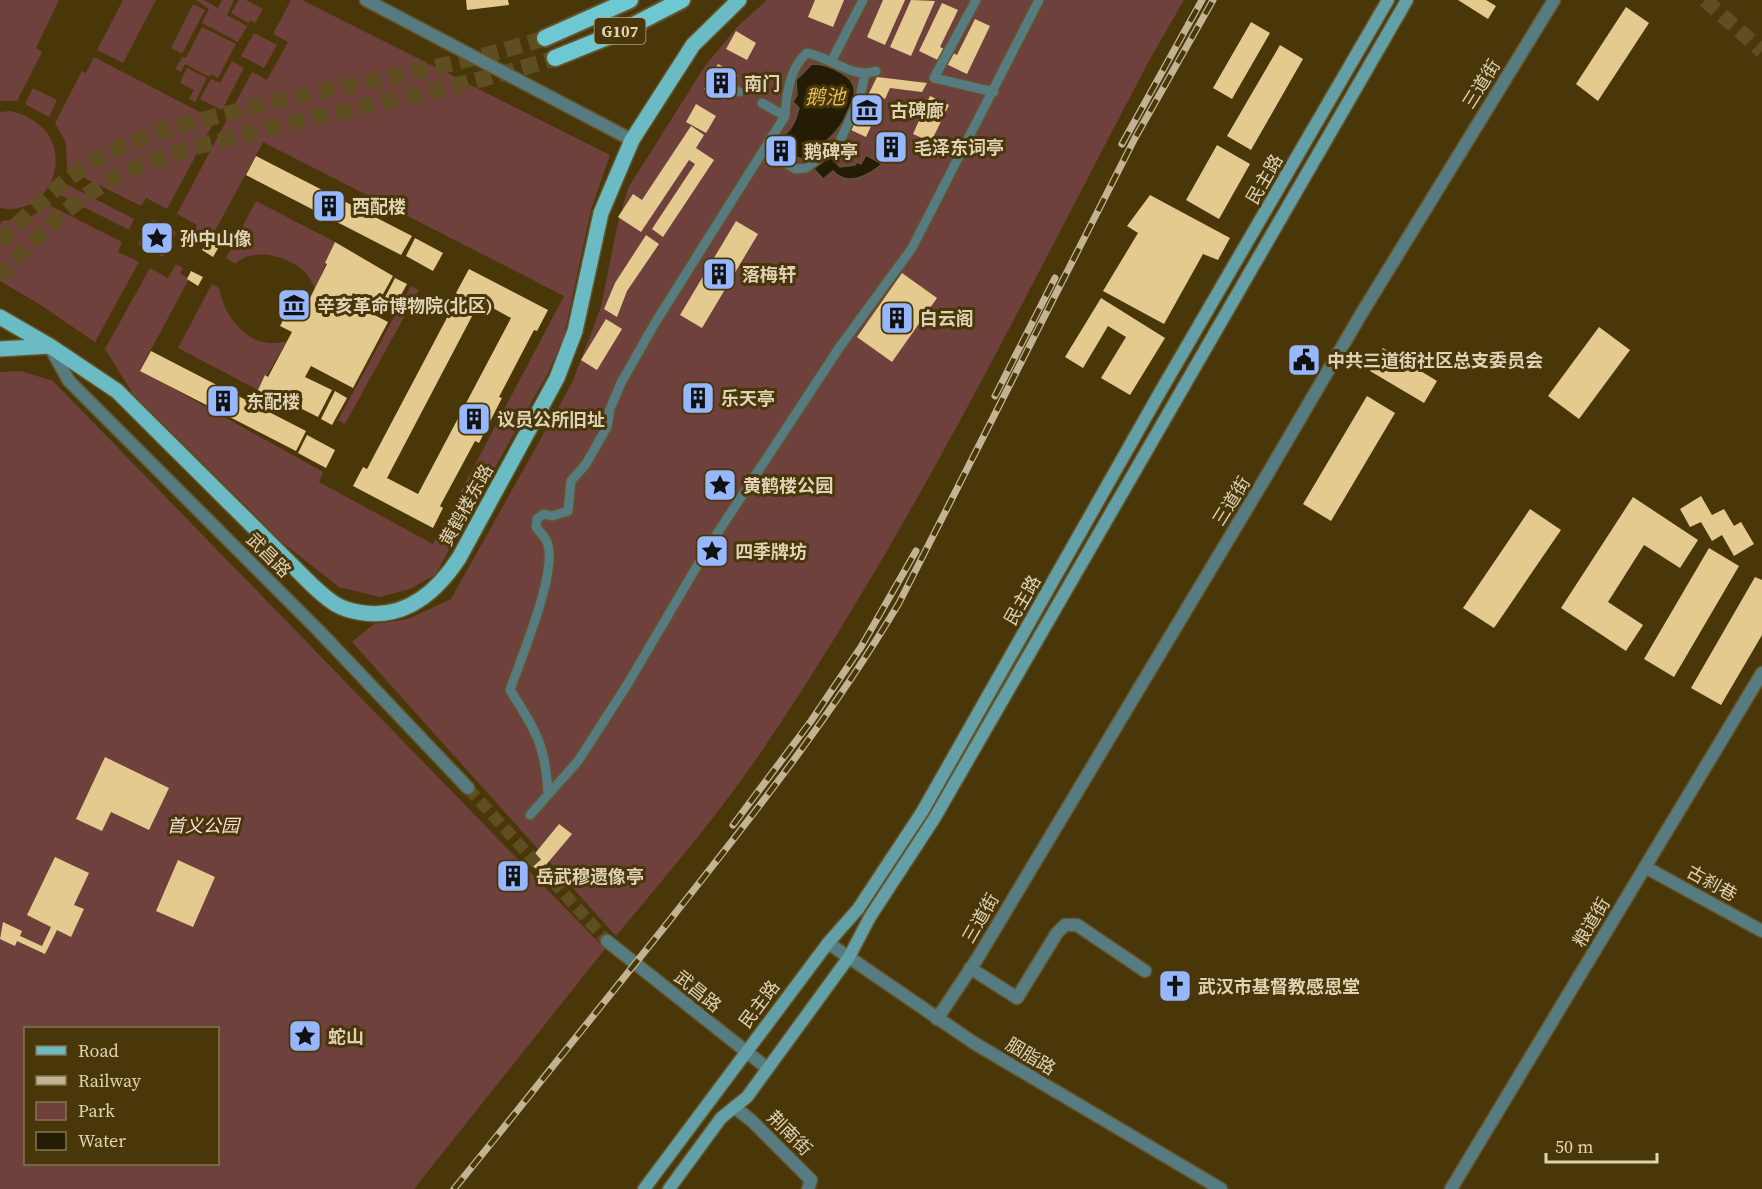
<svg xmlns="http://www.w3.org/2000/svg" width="1762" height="1189" viewBox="0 0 1762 1189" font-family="'Source Serif 4','Noto Sans SC',serif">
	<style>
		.green { fill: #6f413d; fill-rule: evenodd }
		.water { fill: #251c06; stroke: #5d533a; stroke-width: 1.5 }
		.building { fill: #e5ca90; fill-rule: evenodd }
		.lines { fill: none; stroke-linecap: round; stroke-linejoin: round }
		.tertiary-tunnel { stroke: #604e23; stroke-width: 12; stroke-dasharray: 12 6; stroke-linecap: butt }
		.primary-tunnel { stroke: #604e23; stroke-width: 15; stroke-dasharray: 15 8; stroke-linecap: butt }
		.trunk-tunnel { stroke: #604e23; stroke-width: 16; stroke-dasharray: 16 8; stroke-linecap: butt }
		.pedestrian-casing { stroke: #645328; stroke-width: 12 }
		.minor-casing { stroke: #645328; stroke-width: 15 }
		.tertiary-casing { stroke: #645328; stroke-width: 15 }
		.secondary-casing { stroke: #645328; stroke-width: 15 }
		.primary-casing { stroke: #645328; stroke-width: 18 }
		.trunk-casing { stroke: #645328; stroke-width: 20 }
		.pedestrian { stroke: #567b80; stroke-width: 9 }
		.minor { stroke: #567b80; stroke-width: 12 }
		.tertiary { stroke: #567b80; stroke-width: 12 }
		.secondary { stroke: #629fa7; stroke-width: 12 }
		.primary { stroke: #6bbbc4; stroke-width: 15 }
		.trunk { stroke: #6ec8d2; stroke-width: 16 }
		.rail-casing { stroke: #c1b393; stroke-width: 7 }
		.rail { stroke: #493709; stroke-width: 4.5; stroke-dasharray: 14; stroke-linecap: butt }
		.labels { text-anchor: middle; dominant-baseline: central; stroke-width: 6; stroke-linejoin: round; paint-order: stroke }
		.shield { fill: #493709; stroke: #b2a481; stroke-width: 1.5 }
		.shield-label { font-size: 16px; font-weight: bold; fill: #dfd2b5 }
		.poi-label { font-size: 18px; font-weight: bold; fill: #dfd2b5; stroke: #493709; text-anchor: start }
		.street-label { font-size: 18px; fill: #dfd2b5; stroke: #493709 }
		.park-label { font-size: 18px; font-style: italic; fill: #f5dfdc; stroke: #493709 }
		.water-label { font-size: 20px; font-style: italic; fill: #e5bb5b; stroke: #493709 }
	</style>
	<rect width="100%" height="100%" fill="#493709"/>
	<path class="green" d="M0,0H59L36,48L42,52L17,101H0Z
		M123,0H156L123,63L97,50Z
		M196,0H204L218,8L222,0H234L227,15L247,26L238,42L202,23L209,9Z
		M239,0H246L263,9L255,23L250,20L249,23L231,13Z
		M291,0H302L610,155L591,210L564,336L549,371L435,575L410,589L380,597L339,587L283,543L133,394L105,349L150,268L168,278L176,264L183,268L180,273L189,279L140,370L323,472L319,482L433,544L564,296L263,142L209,242L200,237L197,243L190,239L197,225L177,214L252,72L267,80L288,42L273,34Z
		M767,0H1184L1150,59C1025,296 908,537 757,758C714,820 664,878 616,936L352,642L374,624L408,619L451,599L572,383L601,307L617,227L628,188L705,66L738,26Z
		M193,4L205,10L182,54L171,48Z
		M202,27L236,44L218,78L210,74L209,77L185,64L181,72L175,69L182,57L186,58Z
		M254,33L277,45L264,68L241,56Z
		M94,57L215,120L167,209L146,198L141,206L67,169L66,143L55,123L82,71L86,73Z
		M232,61L244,68L222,110L200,99L211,79L220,83Z
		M187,68L207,78L195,102L189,99L194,90L180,83Z
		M33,88L57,100L49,117L25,104Z
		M10,111C84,127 59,219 0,208V112Z
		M64,183L134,219L129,230L58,194Z
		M256,201L335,242L315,289C312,283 310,277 305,272C289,256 253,246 235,264L226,258Z
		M49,205L122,242L118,252L139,262L95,342L39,304L0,281V225L2,221L29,218Z
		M152,219L176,232L163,257L138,244Z
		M212,284L219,288C225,320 252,352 287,341L258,390L178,348Z
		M411,286L419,290L345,424L338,420Z
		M21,371L53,381L605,949L414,1189H0V372ZM26,1028H218V1164H26Z"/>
	<path class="water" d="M812,64C823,64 834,68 843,74C866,87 849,115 837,130C832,137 825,140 822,148L840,167L855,165L857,162L861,164L866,155L882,164C868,176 847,187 833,171L823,179L807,161L788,154V147L780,143L773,147L778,133L783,136C793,129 796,119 799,108L793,102L797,95L796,80Z"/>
	<path class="building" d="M466,0H508L509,5L467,10Z
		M815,0H844L833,27L808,17Z
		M883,0H905L885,45L867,37Z
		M911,0L935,1L911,56L890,47Z
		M1458,0H1486L1496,6L1488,19Z
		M942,3L958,10L940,47L957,55L975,19L990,26L967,74L919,51Z
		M1626,7L1649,23L1598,101L1576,84Z
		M1251,22L1270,33L1232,99L1213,88Z
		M736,31L756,43L747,60L726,49Z
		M1280,45L1303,59L1251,150L1227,136Z
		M718,64L738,75L725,100L704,89Z
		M877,77L927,83L922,92L890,88L885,99L880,96L867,121L872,124L866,137L851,130Z
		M930,96L949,105L931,142L913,134Z
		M696,104L716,116L706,133L686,122Z
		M691,126L704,135L696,148L714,160L663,237L652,229L695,164L689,160L641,232L618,217L633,194L642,200Z
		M888,137L901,143L895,156L882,150Z
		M780,143L788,147V154L783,159L774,157L773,147Z
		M1217,145L1250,164L1219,219L1186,200Z
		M256,156L412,236L401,255L246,175Z
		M1150,195L1230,238L1218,260L1203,254L1164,324L1103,291L1138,233L1127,226Z
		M736,221L758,234L702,328L680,315Z
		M646,235L659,244L627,291L617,317L604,309L615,283Z
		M415,238L443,253L433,271L406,256Z
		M208,239L220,245L213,257L202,250Z
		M335,242L393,276L377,305L353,293L349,302L388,322L353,388L311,366L305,377L332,390L318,417L292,404L289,407L258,390L265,375L268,377L292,332L280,326L294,299L306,306L327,264L325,263Z
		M469,269L548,310L537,331L534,330L499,397L502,398L479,443L475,441L440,506L443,508L433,528L353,486L363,467L367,469L459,295L456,293ZM480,301L511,318L418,494L387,478Z
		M191,271L203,277L198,286L187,279Z
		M902,273L937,298L892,362L857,337Z
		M395,278L407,284L392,311L381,305Z
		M1101,298L1165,338L1130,395L1101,378L1126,337L1108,326L1083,368L1065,357Z
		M606,319L622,329L597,370L581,360Z
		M1599,327L1630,350L1579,419L1548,396Z
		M1383,348L1437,381L1424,403L1370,371Z
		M151,351L306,431L296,451L140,371Z
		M689 399a9 9 0 1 1 18 0a9 9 0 1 1-18 0Z
		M335,391L347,398L332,425L321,419Z
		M1367,396L1395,413L1331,521L1303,504Z
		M307,435L335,450L326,468L298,453Z
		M1701,496L1712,515L1724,509L1734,526L1741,522L1754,544L1734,556L1722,535L1712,541L1701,522L1690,527L1680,509Z
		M1633,497L1698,540L1680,568L1644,545L1608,602L1643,625L1626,651L1561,608Z
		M1530,509L1561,530L1494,628L1463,608Z
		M1709,548L1739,566L1674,677L1644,659Z
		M1755,577L1762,580V635L1721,705L1691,688Z
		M105,757L169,788L149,830L111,812L102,831L76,819Z
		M559,824L572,834L540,872L528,862Z
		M55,857L89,873L74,905L84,909L71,937L57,930L45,954L17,941L15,946L0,939L3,922L22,931L20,936L42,946L51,927L27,915Z
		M178,860L215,877L193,927L156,911Z
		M509,868L518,869L522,877L517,884H508L504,875Z"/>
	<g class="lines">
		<path class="tertiary-tunnel" d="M468,788L607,941"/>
		<path class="primary-tunnel" d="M1705,0L1762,51"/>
		<path class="trunk-tunnel" d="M0,242C35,206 74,168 121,147C156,131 193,122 230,113C334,85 442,71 545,38
			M0,278C35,235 81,192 132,169C167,153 205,145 241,135C345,108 452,91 555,58"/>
		<defs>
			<path id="pedestrian" d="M976,0L934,78L994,92
				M832,60L863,0
				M710,77L739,92
				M785,116C786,95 790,67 807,53C832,58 853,79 876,71
				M764,151L796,169L806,168L839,143L860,97L865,74
				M548,795C546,746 536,731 510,690C520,660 559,570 547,542C545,537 540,532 536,527L537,519L544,514L552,516L568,511L571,481L586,464L607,427L610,409L621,383L655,323L785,116L762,103
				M530,815L578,761L627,685L707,549L839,348L912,248L1039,0"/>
			<path id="minor" d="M366,0L632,140
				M50,347L69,381L320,632
				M1645,867L1762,931
				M828,943L974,1043L1221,1189
				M970,968L1017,998L1057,933L1065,925H1077L1145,971
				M937,1019L977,959L1264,480L1363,311L1554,0
				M734,1107L752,1121L811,1180L808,1189"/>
			<path id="tertiary" d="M320,632L468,788
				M607,941L767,1068
				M1451,1189L1762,673"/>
			<path id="secondary" d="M644,1189L828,943L858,909L922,812L1159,394L1388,0
				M669,1189L721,1118L747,1097L849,957L870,917L934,819L1407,0"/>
			<path id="primary" d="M0,317L50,346L117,391L312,585C322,594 333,605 346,609C396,625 433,598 459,558L557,378L575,331L601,213L632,140L693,45L739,0
				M0,349L50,346"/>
			<path id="trunk" d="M545,38L630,0
				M555,58L622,31L682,0"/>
		</defs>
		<use href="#pedestrian" class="pedestrian-casing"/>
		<use href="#minor" class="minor-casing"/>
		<use href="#tertiary" class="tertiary-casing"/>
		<use href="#secondary" class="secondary-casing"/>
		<use href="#primary" class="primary-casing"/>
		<use href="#trunk" class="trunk-casing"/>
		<use href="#pedestrian" class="pedestrian"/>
		<use href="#minor" class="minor"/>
		<use href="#tertiary" class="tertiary"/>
		<use href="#secondary" class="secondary"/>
		<use href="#primary" class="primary"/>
		<use href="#trunk" class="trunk"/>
		<defs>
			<path id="rail" d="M1122,144L1202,0
				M995,396L1055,278
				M733,825L811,721L861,647L916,551
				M454,1189C524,1103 593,1016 662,930C746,824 830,719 899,603L1135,138L1213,0"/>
		</defs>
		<use href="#rail" class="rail-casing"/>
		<use href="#rail" class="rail"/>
	</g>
	<defs>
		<symbol id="building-square" viewBox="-11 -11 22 22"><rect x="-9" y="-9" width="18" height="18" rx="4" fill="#96b6fd" stroke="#493709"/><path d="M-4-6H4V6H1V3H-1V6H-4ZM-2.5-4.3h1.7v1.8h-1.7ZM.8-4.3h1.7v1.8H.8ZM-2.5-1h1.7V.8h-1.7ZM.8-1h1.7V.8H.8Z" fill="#111"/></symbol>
		<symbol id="museum-square" viewBox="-11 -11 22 22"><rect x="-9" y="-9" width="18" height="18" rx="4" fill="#96b6fd" stroke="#493709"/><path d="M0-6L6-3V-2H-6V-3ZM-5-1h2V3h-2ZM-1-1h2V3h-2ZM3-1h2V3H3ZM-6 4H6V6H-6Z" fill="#111"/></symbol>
		<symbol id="sight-square" viewBox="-11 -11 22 22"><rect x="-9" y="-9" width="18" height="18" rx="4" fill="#96b6fd" stroke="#493709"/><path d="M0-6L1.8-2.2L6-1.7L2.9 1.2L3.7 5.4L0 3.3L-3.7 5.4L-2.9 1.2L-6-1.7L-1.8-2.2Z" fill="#111"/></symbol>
		<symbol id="civic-square" viewBox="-11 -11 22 22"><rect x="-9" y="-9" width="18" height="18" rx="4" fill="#96b6fd" stroke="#493709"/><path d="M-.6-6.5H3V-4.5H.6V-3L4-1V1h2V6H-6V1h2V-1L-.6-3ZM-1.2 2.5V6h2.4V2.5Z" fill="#111"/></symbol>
		<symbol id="church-square" viewBox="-11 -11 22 22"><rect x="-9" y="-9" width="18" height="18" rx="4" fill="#96b6fd" stroke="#493709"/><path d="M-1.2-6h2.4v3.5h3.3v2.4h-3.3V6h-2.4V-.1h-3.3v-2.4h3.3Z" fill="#111"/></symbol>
	</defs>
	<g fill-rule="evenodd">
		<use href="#building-square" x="702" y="64" width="38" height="38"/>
		<use href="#museum-square" x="848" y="91" width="38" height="38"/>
		<use href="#building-square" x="872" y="128" width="38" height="38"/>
		<use href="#building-square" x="762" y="132" width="38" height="38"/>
		<use href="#building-square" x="310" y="187" width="38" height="38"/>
		<use href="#sight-square" x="138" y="219" width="38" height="38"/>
		<use href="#building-square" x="700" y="255" width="38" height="38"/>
		<use href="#museum-square" x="275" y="286" width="38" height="38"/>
		<use href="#building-square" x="878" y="299" width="38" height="38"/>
		<use href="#civic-square" x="1285" y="341" width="38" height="38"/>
		<use href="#building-square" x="679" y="379" width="38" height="38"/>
		<use href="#building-square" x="204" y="382" width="38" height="38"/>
		<use href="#building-square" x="455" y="400" width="38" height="38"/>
		<use href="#sight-square" x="701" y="466" width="38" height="38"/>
		<use href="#sight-square" x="693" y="532" width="38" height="38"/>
		<use href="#building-square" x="494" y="857" width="38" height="38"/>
		<use href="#church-square" x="1156" y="967" width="38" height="38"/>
		<use href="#sight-square" x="286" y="1017" width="38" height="38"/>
	</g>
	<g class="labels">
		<rect class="shield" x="594.5" y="18" width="51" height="26" rx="4.5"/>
		<g class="shield-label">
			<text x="620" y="31">G107</text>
		</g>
		<g class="poi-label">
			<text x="744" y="83">南门</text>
			<text x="890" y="110">古碑廊</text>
			<text x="914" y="147">毛泽东词亭</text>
			<text x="804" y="151">鹅碑亭</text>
			<text x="352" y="206">西配楼</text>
			<text x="180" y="238">孙中山像</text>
			<text x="742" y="274">落梅轩</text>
			<text x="317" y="305">辛亥革命博物院(北区)</text>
			<text x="920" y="318">白云阁</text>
			<text x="1327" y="360">中共三道街社区总支委员会</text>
			<text x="721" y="398">乐天亭</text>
			<text x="246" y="401">东配楼</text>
			<text x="497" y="419">议员公所旧址</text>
			<text x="743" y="485">黄鹤楼公园</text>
			<text x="735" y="551">四季牌坊</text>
			<text x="536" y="876">岳武穆遗像亭</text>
			<text x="1198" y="986">武汉市基督教感恩堂</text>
			<text x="328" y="1036">蛇山</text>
		</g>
		<g class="street-label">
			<text transform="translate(1481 84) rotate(-58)">三道街</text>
			<text transform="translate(1264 179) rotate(-60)">民主路</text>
			<text transform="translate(1231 501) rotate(-58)">三道街</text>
			<text transform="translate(466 505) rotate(-61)">黄鹤楼东路</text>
			<text transform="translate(269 555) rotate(45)">武昌路</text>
			<text transform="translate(1022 600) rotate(-60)">民主路</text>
			<text transform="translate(1712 883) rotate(29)">古刹巷</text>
			<text transform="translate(980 918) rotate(-60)">三道街</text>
			<text transform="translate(1591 922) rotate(-59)">粮道街</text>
			<text transform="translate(698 991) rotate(39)">武昌路</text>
			<text transform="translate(759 1004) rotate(-53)">民主路</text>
			<text transform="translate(1031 1056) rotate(31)">胭脂路</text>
			<text transform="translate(790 1133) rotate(45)">荆南街</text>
		</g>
		<g class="park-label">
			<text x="203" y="825">首义公园</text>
		</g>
		<g class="water-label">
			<text x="825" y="97">鹅池</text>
		</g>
	</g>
	<rect x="24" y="1027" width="195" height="138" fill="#493709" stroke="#85754e" stroke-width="1.5"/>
	<rect x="36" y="1046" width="30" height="9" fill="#6bbbc4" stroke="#85754e" stroke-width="1.5"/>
	<text x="78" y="1057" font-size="18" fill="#dfd2b5">Road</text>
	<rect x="36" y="1076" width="30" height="9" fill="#c1b393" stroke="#85754e" stroke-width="1.5"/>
	<text x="78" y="1087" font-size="18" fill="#dfd2b5">Railway</text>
	<rect x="36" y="1102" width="30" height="18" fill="#6f413d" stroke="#85754e" stroke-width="1.5"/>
	<text x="78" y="1117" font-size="18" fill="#dfd2b5">Park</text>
	<rect x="36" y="1132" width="30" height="18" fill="#251c06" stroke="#85754e" stroke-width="1.5"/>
	<text x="78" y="1147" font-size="18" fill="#dfd2b5">Water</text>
	<path d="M1546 1153v9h111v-9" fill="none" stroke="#dfd2b5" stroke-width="3"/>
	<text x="1555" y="1153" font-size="18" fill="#dfd2b5" stroke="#493709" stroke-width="4.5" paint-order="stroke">50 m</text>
</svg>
